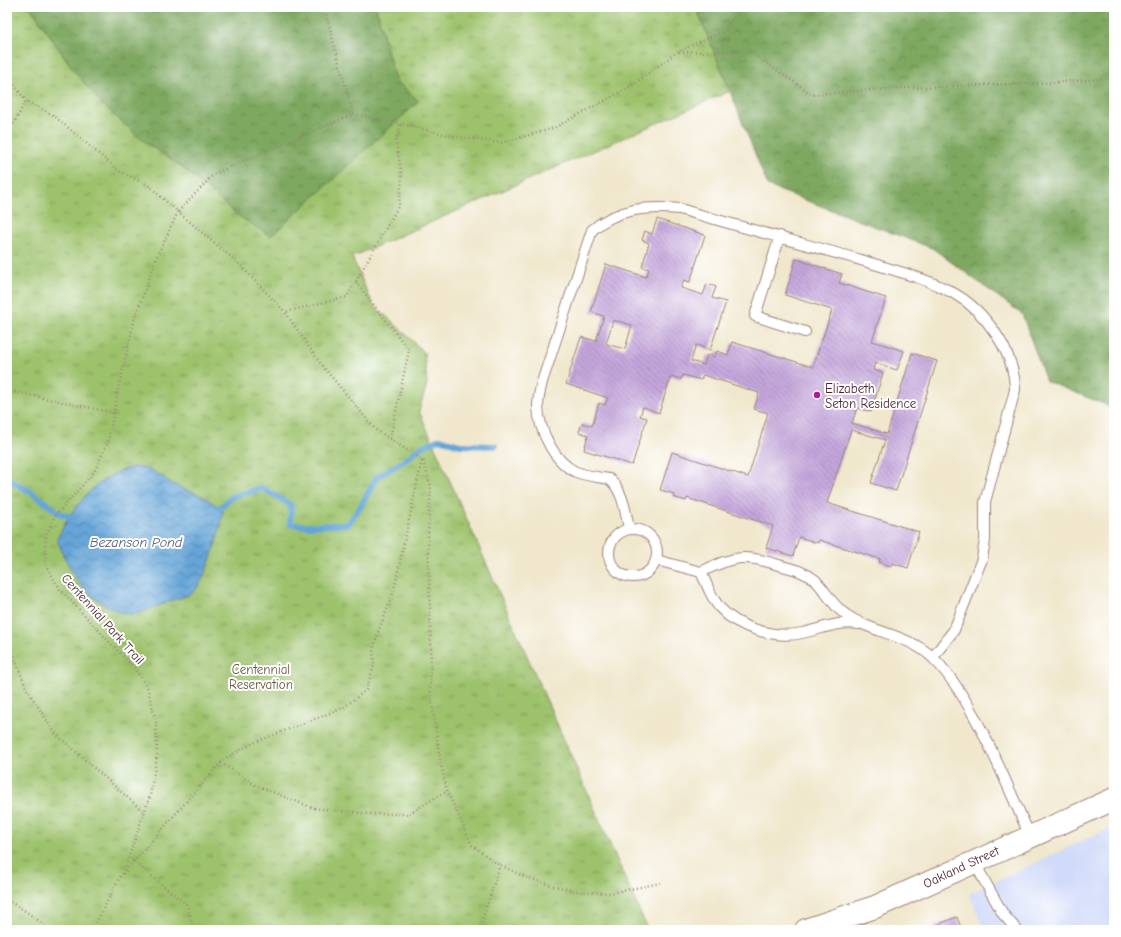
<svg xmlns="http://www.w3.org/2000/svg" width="1121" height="937" viewBox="0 0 1121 937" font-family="'Comic Neue',sans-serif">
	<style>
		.built { fill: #d0daf9 }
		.grass { fill: url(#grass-tufts); stroke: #74704c }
		.forest { fill: url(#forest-crowns); stroke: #646446 }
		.water { fill: url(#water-waves); stroke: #586282 }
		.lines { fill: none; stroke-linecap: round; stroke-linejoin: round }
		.stream { stroke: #65a5d8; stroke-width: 6 }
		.building { fill: url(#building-back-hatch); fill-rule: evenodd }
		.service-casing { stroke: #9d837c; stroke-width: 12 }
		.tertiary-casing { stroke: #9d837c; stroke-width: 24 }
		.path { stroke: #9d837c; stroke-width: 2.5; stroke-dasharray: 1 3; stroke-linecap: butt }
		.service { stroke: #fff; stroke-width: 10 }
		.tertiary { stroke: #fff; stroke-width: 22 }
		.poi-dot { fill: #b5179e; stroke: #fff; stroke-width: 1.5 }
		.labels { text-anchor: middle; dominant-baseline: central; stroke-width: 4; stroke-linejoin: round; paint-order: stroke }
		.poi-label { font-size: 13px; fill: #4a1f2b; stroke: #fff; text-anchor: start }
		.street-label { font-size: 13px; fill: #4a1f2b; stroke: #fff }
		.park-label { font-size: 13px; fill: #675842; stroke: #fff }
		.water-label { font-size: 14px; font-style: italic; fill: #565b79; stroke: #fff }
	</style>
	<defs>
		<pattern id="grass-tufts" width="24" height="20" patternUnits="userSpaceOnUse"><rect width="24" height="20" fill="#9dc26c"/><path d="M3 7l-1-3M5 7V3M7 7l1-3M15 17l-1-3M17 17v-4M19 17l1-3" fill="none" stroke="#829d59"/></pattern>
		<pattern id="forest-crowns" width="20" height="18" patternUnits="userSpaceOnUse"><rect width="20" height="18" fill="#7ea860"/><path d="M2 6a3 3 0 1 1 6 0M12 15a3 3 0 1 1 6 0" fill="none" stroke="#69884f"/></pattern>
		<pattern id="water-waves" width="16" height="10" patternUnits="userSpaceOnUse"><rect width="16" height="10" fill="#65a5d8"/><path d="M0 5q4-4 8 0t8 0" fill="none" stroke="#5586af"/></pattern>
		<pattern id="building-back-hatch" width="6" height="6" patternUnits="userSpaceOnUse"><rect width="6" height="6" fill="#c4a6dc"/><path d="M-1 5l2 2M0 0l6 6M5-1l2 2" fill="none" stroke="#a187b3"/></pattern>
	</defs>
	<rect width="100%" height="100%" fill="#fff"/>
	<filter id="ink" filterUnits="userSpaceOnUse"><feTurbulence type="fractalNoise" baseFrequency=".025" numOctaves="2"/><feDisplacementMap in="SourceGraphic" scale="8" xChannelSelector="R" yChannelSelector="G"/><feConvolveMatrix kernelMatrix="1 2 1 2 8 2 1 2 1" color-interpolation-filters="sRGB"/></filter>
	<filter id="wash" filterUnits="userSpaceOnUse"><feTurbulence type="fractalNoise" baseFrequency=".012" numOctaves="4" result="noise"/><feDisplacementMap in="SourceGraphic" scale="16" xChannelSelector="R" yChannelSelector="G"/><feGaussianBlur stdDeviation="0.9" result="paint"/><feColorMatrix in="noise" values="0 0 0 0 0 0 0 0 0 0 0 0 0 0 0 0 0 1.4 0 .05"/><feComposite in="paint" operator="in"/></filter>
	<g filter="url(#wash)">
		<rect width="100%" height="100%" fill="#f0e7cc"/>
		<path class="built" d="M1114,826V930H985L969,894Z"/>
		<path class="grass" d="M7,7H1114L901,16L352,257L373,305L393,322L424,352L427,383L419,411L648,930H7Z"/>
		<path class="forest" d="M30,7H376L395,80L419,101L271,236L237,215L182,167L145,142L103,105L75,72Z
			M696,7H1114V408L1046,381L1022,314L932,248L768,186Z"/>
		<path class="water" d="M133,467C154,467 160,477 177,486C184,490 193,492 200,495C209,499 216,505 223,511C222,527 205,585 192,593C183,598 172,600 163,604C152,608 136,617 123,613C118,612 113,609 109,607C79,591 69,569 57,539C73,506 96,476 133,467Z"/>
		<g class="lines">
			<path class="stream" d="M7,479L28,490L61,514L72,517
				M219,509L231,497L262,488L291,505L290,524L309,526L348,524L359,509L377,477L405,460L421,447L440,439L460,445L495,446"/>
		</g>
		<g id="blocks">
			<path class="building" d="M657,219L705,235L690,282L684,280L681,288L703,295L707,284L716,287L712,298L726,302L710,350L696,345L691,361L704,365L707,355L715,357L717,351L728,355L732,342L813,367L832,310L785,295L796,259L842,274L839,283L886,298L872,341L904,351L897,370L875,363L873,370L883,373L871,412L857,408L852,423L887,434L912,353L937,361L896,491L871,483L885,440L851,430L827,503L919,532L908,568L892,563L891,566L879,562L880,559L819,540L818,543L799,537L793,556L766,548L773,526L687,498L686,501L673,497L674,494L660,490L672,452L748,477L768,413L754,409L759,393L703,375L701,380L683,375L681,379L671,376L659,413L643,407L640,416L647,418L632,465L584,450L588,435L579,432L582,423L592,426L599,403L605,405L608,398L566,384L581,337L596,341L604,316L591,312L606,264L646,277L649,269L642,267L649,243L642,240L645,231L652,234ZM613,320L632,325L625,349L606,344Z
				M957,917L962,930H935L934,926Z"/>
		</g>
	</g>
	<g filter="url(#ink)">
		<use href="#blocks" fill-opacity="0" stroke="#9d837c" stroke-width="1"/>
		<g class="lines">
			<defs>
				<path id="service" d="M780,236L755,316L805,332
					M629,529C626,514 623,489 609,479C598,477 586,476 576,472C554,462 539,430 538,407C538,399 540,390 542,382L592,230C617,208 649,206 680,209C740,227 801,243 861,260C892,270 927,278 955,294C986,312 1015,353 1015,390L985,502V540L982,559L954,630L933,657
					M609 553a24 24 0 1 1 48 0a24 24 0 1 1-48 0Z
					M656,560L701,572C736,555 745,554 782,566C794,569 805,572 815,580C826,591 832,605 845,614C868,631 898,633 922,649C966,678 1007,786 1030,836
					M701,572C707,584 711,598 720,608C738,628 775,639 802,633C822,629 837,621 859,624
					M974,862L1003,914L1017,930"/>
				<path id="tertiary" d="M806,930L875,907L1114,799"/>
			</defs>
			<use href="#service" class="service-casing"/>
			<use href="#tertiary" class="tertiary-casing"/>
			<path class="path" d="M324,7L353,114
				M679,52L749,51L813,95C913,84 1014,87 1114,78
				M7,75L26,101
				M7,129L14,123L26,101L53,115L119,171L148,185L178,212L214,174L353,114L401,124
				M356,282L409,350L390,439
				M7,390L114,413
				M423,461L431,487L428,533L431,651L430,689L440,760L447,791L472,845L496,863L523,876L553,886L582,892L611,893L660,883
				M7,637L26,688L55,733L145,813
				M221,763L255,785L313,808L370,814H408L447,791
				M133,861L187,905L194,930
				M124,870L150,796L157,755L156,722L147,686L133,667L60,589L46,566L45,546L47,532L56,515L94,472L108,442L118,390L135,317L158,254L178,212L238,263L285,312
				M7,900L27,912L51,930
				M92,930L120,877L224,759L253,743L343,708L366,690L374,665L373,650L378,632L393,594L422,460L375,429L320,363L285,312L347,297L399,205L402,177L396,141L401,124L452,136L501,143L554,128L630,87L677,52L724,31L740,7
				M479,930L500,865"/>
			<use href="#service" class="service"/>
			<use href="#tertiary" class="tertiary"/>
		</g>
	</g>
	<circle class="poi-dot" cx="817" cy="395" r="4"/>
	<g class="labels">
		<g class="poi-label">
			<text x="825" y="388">Elizabeth<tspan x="825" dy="15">Seton Residence</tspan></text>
		</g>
		<g class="street-label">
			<text transform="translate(103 619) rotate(48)">Centennial Park Trail</text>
			<text transform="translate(961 867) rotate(-25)">Oakland Street</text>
		</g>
		<g class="park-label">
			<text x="261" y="669">Centennial<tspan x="261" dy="15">Reservation</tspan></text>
		</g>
		<g class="water-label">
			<text x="136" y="542">Bezanson Pond</text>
		</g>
	</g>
	<rect width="1121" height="937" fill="none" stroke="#fff" stroke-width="24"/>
</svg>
